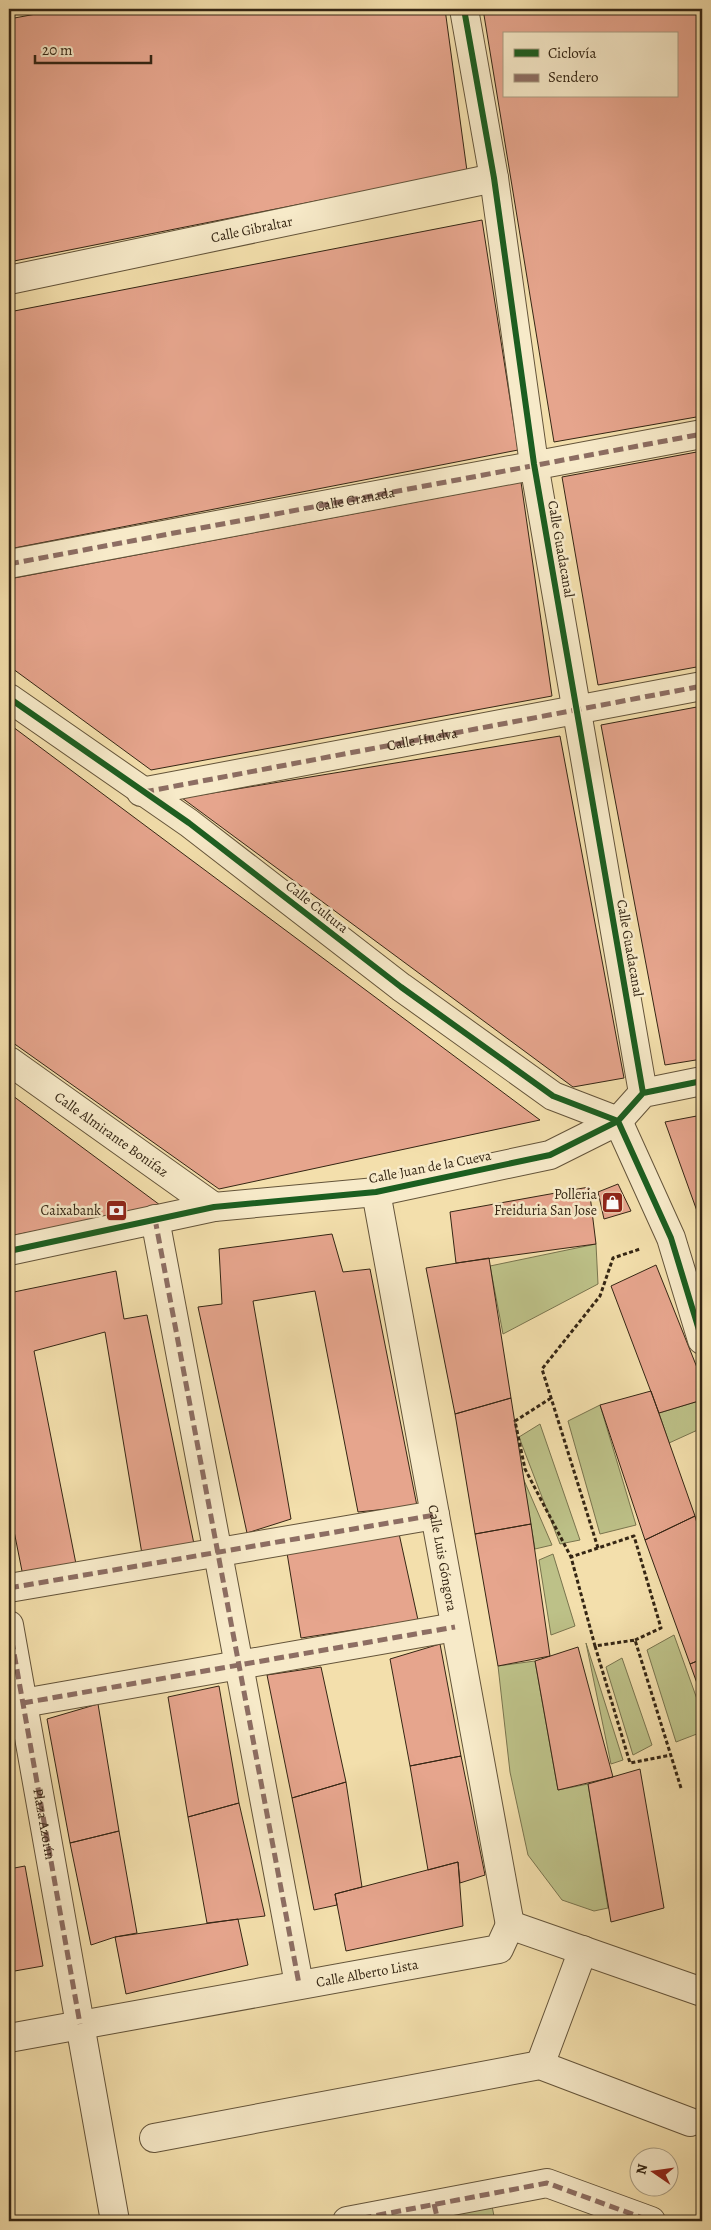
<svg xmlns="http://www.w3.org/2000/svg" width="711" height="2230" viewBox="0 0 711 2230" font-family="Alegreya,serif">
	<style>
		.green { fill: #bdc188; stroke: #79744e }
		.building { fill: #e6a58d; stroke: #352614; fill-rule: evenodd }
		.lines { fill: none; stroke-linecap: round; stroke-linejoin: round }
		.minor-casing { stroke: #64543a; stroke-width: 30 }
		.path { stroke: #352614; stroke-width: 3; stroke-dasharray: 4 2.5; stroke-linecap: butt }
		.minor { stroke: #f7eac9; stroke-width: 28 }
		.quiet { stroke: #8d6e63; stroke-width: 5; stroke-dasharray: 10 5; stroke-linecap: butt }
		.cycleway-casing { stroke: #f7eac9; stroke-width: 9 }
		.cycleway { stroke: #1b5e20; stroke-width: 6 }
		.labels { text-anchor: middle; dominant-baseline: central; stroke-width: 5; stroke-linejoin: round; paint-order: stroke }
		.street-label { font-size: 14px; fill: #352614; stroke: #f7eac9 }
		.poi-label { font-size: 14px; fill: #352614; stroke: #f7eac9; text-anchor: end }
	</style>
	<rect width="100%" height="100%" fill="#f3dfac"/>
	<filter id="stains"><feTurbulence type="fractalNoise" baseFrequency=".004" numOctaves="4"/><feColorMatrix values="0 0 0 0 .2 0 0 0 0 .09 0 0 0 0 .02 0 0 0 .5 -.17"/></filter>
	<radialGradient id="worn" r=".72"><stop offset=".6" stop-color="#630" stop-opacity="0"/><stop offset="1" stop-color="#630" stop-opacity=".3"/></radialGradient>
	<path class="green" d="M596,1244L598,1284L503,1334L490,1266Z
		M702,1400V1428L669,1443L659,1413Z
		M600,1405L636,1525L600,1534L568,1421Z
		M540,1424L580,1540L560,1544L519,1437Z
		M523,1478L552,1545L535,1549Z
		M553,1554L575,1626L551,1635L539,1560Z
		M674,1635L702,1713V1732L676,1742L647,1650Z
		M586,1643L623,1760L611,1764Z
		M622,1658L652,1745L633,1755L606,1667Z
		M535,1661L558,1790L588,1784L608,1908L594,1911L562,1900L528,1855L510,1772L498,1666Z
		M492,2206L495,2221H457L455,2215Z"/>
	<path class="building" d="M63,9H445L467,171L9,262V19Z
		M483,9H702V416L554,442ZM505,34H677V96H505Z
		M482,220L518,450L9,549V312Z
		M702,451V666L598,685L562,477Z
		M521,482L552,696L151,770L9,666V579Z
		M702,706V1059L665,1065L601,725Z
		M9,724L540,1120L219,1189L9,1040Z
		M560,736L624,1078L573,1087L182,798Z
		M9,1093L164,1208L9,1236Z
		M702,1115V1225L665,1122Z
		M618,1184L631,1211L604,1219L598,1192Z
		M589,1187L596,1244L456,1263L450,1212Z
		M332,1234L343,1272L370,1269L417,1506L358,1512L315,1291L253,1301L291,1519L247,1533L198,1307L222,1304L219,1249Z
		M489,1258L511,1398L455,1414L426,1268Z
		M656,1265L702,1380V1400L659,1413L611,1286Z
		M116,1271L124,1319L147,1315L194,1544L142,1554L105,1332L34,1351L77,1569L23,1576L9,1506V1293Z
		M651,1391L695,1516L645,1540L600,1405Z
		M511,1398L531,1524L475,1534L455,1414Z
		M695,1516L702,1541V1659L690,1664L645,1540Z
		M531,1524L550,1656L498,1666L475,1534Z
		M398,1529L418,1620L301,1638L287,1553Z
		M440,1644L461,1756L410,1766L390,1659Z
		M578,1647L613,1777L558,1790L535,1661Z
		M702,1659V1697L690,1664Z
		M321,1667L346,1782L292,1798L267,1675Z
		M219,1686L239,1803L188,1817L168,1697Z
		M98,1704L119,1831L70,1843L47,1719Z
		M461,1756L485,1875L460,1883L458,1862L428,1870L410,1766Z
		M640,1769L664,1908L611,1922L588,1784Z
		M346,1782L362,1887L335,1894L337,1905L314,1910L292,1798Z
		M239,1803L265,1916L207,1923L188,1817Z
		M119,1831L137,1933L115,1937L91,1945L70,1843Z
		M458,1862L463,1926L346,1951L335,1894Z
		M25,1866L43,1966L9,1972V1869Z
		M238,1919L248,1965L126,1994L115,1937Z"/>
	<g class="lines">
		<defs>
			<g id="minor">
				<path d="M464,9L494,178L534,464L643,1093"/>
				<path id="s1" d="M9,280L494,178"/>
				<path d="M9,564L702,434"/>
				<path d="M9,698L189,823L401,987L553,1096L618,1121L643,1093L702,1081"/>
				<path id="s2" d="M141,792L702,686"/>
				<path id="s3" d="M9,1061L214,1207"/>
				<path id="s4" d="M376,1192L510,1925"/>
				<path d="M155,1219L299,1984"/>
				<path d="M9,1251L214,1207L376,1192L550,1155L618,1121L671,1238L702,1340"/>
				<path d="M9,1588L435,1515"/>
				<path d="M9,1625L115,2221"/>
				<path d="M23,1703L455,1627"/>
				<path d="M510,1925L702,1992"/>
				<path id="s5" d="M9,2038L499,1949L510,1925"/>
				<path d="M540,2065L583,1950"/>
				<path d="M154,2138L540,2065L690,2122"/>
				<path d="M347,2221L547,2183L651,2221"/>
			</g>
		</defs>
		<use href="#minor" class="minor-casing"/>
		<path class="path" d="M551,1398L515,1421L525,1469L571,1557
			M598,1548L542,1369L600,1296L613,1258L640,1249
			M635,1640L661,1628L634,1536L571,1557L595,1646L635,1640L681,1788
			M595,1646L630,1763L671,1755"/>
		<use href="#minor" class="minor"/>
		<g class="quiet">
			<path id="s6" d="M9,564L702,434"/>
			<path d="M144,792L702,686"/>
			<path d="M155,1219L299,1984"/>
			<path d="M9,1588L435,1515"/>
			<path id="s7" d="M9,1625L80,2024"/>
			<path d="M23,1703L455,1627"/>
			<path d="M434,2204L438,2221"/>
			<path d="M347,2221L547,2183L651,2221"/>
		</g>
		<defs>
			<path id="cycleway" d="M464,9L494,178L534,464L643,1093
				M9,698L189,823L401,987L553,1096L618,1121L643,1093L702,1081
				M9,1251L214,1207L376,1192L550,1155L618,1121L671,1238L702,1340"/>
		</defs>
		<use href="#cycleway" class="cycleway-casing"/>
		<use href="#cycleway" class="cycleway"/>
	</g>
	<defs>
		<symbol id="shop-square" viewBox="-11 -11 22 22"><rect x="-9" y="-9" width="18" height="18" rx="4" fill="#8f2418" stroke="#f7eac9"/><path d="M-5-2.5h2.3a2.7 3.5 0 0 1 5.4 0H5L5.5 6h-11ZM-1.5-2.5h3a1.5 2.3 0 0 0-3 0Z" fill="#fff"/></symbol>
		<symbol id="bank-square" viewBox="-11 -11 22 22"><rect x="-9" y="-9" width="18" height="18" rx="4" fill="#8f2418" stroke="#f7eac9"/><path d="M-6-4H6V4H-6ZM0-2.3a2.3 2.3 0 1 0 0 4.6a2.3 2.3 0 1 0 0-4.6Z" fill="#fff"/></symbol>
	</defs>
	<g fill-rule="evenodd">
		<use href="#shop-square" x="600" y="1190" width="25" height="25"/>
		<use href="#bank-square" x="104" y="1198" width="25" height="25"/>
	</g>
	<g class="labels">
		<g class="street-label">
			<text stroke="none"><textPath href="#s1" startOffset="248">Calle Gibraltar</textPath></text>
			<text stroke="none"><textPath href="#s6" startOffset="352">Calle Granada</textPath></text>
			<text transform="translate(561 549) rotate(80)">Calle Guadacanal</text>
			<text stroke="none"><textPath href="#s2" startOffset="286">Calle Huelva</textPath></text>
			<text transform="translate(317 907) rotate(38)">Calle Cultura</text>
			<text transform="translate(630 948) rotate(80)">Calle Guadacanal</text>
			<text stroke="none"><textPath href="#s3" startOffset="126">Calle Almirante Bonifaz</textPath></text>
			<text transform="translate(430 1167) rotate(-11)">Calle Juan de la Cueva</text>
			<text stroke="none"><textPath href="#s4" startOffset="372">Calle Luis Góngora</textPath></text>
			<text stroke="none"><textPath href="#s7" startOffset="202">Plaza Azorín</textPath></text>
			<text stroke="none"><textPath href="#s5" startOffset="364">Calle Alberto Lista</textPath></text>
		</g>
		<g class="poi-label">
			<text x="597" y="1194">Polleria<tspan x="597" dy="16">Freiduria San Jose</tspan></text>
			<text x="101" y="1210">Caixabank</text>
		</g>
	</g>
	<rect width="711" height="2230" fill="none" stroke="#f3dfac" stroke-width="30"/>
	<rect x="10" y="10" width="691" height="2210" fill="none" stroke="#352614" stroke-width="2.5"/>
	<rect x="15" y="15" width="681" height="2200" fill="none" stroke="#352614"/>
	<rect x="503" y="32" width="175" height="65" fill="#f7eac9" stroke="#a99c81"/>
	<rect x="514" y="49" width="25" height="8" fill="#1b5e20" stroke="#a99c81"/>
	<text x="548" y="58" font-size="15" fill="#352614">Ciclovía</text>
	<rect x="514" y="74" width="25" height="8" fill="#8d6e63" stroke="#a99c81"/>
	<text x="548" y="82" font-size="15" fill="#352614">Sendero</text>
	<g transform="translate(654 2172) rotate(283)"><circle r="24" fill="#f7eac9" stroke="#a99c81"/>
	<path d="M0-4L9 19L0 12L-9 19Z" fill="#8f2418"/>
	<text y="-8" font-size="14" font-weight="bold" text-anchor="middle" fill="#352614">N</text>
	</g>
	<path d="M35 55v8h116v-8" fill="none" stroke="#352614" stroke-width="2.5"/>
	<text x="42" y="55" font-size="15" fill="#352614" stroke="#f7eac9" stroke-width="4" paint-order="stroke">20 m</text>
	<rect width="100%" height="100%" filter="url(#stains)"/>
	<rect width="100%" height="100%" fill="url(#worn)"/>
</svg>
